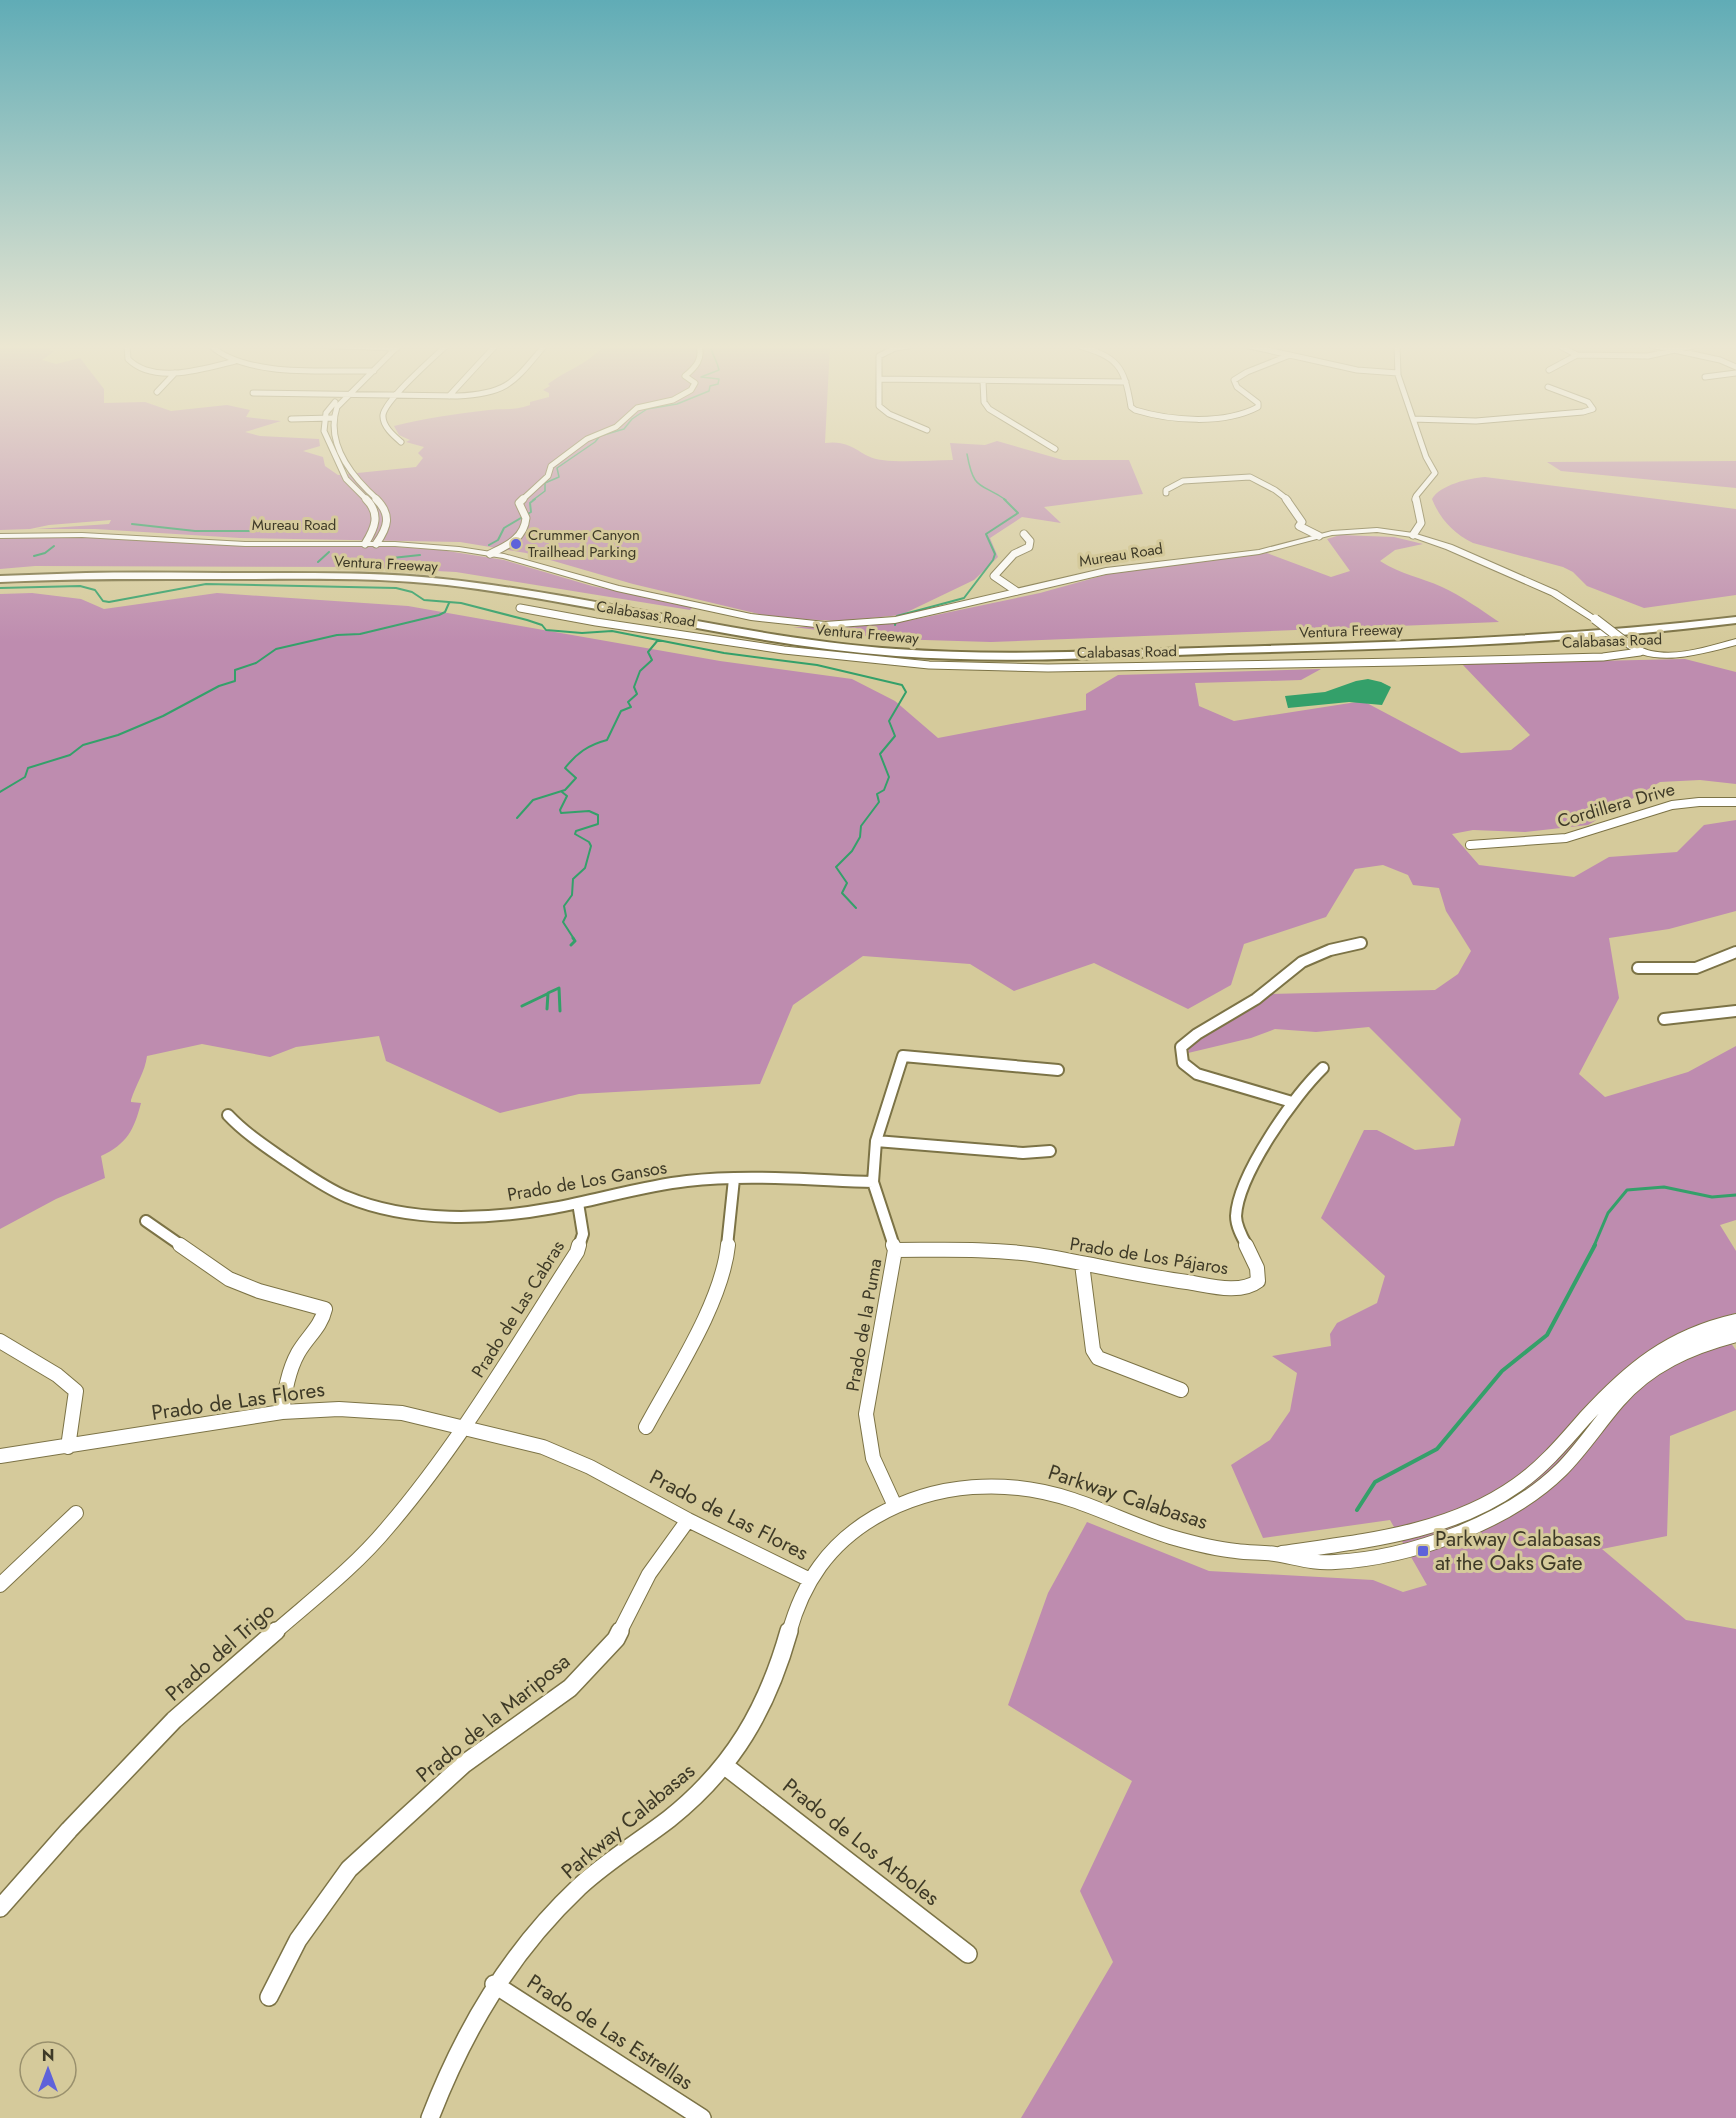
<svg xmlns="http://www.w3.org/2000/svg" width="1736" height="2118" viewBox="0 0 1736 2118" font-family="Jost,sans-serif">
	<style>
		.green { fill: #be8caf }
		.water { fill: #34a06a }
		.lines { fill: none; stroke-linecap: round; stroke-linejoin: round }
		.stream-far3 { stroke: #34a06a; stroke-width: 1.5 }
		.stream-far2 { stroke: #34a06a; stroke-width: 2 }
		.stream-far1 { stroke: #34a06a; stroke-width: 3 }
		.stream { stroke: #34a06a; stroke-width: 4 }
		.minor-far5-casing { stroke: #7c7346; stroke-width: 7 }
		.minor-far4-casing { stroke: #7c7346; stroke-width: 9 }
		.minor-far3-casing { stroke: #7c7346; stroke-width: 10 }
		.minor-far2-casing { stroke: #7c7346; stroke-width: 14 }
		.minor-far1-casing { stroke: #7c7346; stroke-width: 16 }
		.minor-casing { stroke: #7c7346; stroke-width: 20 }
		.major-casing { stroke: #7c7346; stroke-width: 2 }
		.highway-casing { stroke: #7c7346; stroke-width: 4 }
		.minor-far5 { stroke: #fff; stroke-width: 5 }
		.minor-far4 { stroke: #fff; stroke-width: 7 }
		.minor-far3 { stroke: #fff; stroke-width: 8 }
		.minor-far2 { stroke: #fff; stroke-width: 10 }
		.minor-far1 { stroke: #fff; stroke-width: 14 }
		.minor { stroke: #fff; stroke-width: 17 }
		.major { fill: #fff; fill-rule: evenodd }
		.highway { fill: #fff; fill-rule: evenodd }
		.major-bridge-casing { stroke: #7c7346; stroke-width: 11; stroke-linecap: butt }
		.major-bridge { stroke: #fff; stroke-width: 9 }
		.poi-dot { fill: #5e62da; stroke: #d5ca9b; stroke-width: 2 }
		.labels { text-anchor: middle; dominant-baseline: central; stroke-width: 6; stroke-linejoin: round; paint-order: stroke }
		.far-street-label { font-size: 15px; fill: #3e3a27; stroke: #d5ca9b }
		.far-poi-label { font-size: 15px; fill: #3e3a27; stroke: #d5ca9b; text-anchor: start }
		.street-label { font-size: 18px; fill: #3e3a27; stroke: #d5ca9b }
		.near-street-label { font-size: 21px; fill: #3e3a27; stroke: #d5ca9b }
		.near-poi-label { font-size: 21px; fill: #3e3a27; stroke: #d5ca9b; text-anchor: start }
	</style>
	<rect width="100%" height="100%" fill="#d5ca9b"/>
	<path class="green" d="M0,345H53L49,348L53,352L42,360L56,364L80,358L104,389V403L145,402L171,411L227,405L250,410L246,417L281,421L245,432L260,436L319,439L320,446L303,451L323,457L325,466L338,475L416,467L423,458L418,453L424,447L406,442L410,440L399,435L394,426C425,418 456,414 489,410C505,408 513,411 530,405V402L549,397V393L543,390L550,386L548,384C565,371 585,365 601,349L598,345H830L825,443C854,439 860,458 882,460C905,463 930,460 953,460L950,443L985,445L997,441L1063,460H1129L1143,494L1044,507L1061,523L1022,517L990,538L998,557L974,580L901,615L840,621L775,618L633,584L526,553L460,542L240,538L95,529H36L109,524L111,520L49,525L30,529L0,530Z
		M1736,461V488L1561,471L1547,462Z
		M1485,477L1736,509V595L1644,608L1587,586L1573,572L1563,567L1473,543C1453,533 1440,519 1432,499C1440,485 1469,478 1485,477Z
		M1340,535L1394,537L1423,544L1395,550L1380,561C1402,575 1420,577 1442,587C1463,597 1480,609 1499,622L991,642L892,639L793,627H847L907,621L1040,593L1119,571L1267,553L1331,577L1350,571L1327,539Z
		M70,536L276,547L382,546L441,550L504,560L592,586L694,606L690,610L456,572L358,567L35,566L0,569V538Z
		M32,593L81,599L104,609L217,593L408,606L720,661L852,679L895,701L938,738L1086,710V694L1118,675L1321,669L1301,680L1195,683L1199,706L1234,721L1363,701L1461,753L1511,750L1530,735L1462,664L1685,659L1736,672V784L1700,780L1660,782L1588,825L1525,832L1473,830L1452,834L1479,865L1574,877L1609,857L1677,852L1704,825L1736,820V911L1669,929L1609,938L1619,998L1579,1074L1605,1097L1688,1072L1736,1046V1220L1720,1225L1736,1251V1313L1714,1320L1736,1350V1410L1670,1436L1667,1536L1602,1549L1686,1620L1736,1629V2118H1021L1113,1962L1080,1891L1132,1781L1008,1705L1048,1593L1087,1522L1209,1571L1373,1580L1403,1592L1427,1585L1390,1520L1263,1538L1231,1465L1270,1440L1290,1411L1297,1373L1272,1356L1331,1346L1330,1334L1337,1323L1377,1303L1385,1276L1321,1218L1364,1130H1377L1415,1150L1454,1146L1461,1119L1369,1027L1316,1032L1275,1029L1251,1038L1188,1053L1190,1046L1267,994L1435,990L1458,974L1471,951L1446,911L1439,888L1413,885L1408,875L1383,865L1355,869L1326,917L1244,944L1231,985L1188,1009L1094,963L1014,991L970,964L863,956L793,1005L760,1084L579,1094L500,1113L386,1061L379,1036L296,1047L270,1057L202,1044L147,1056C145,1072 136,1084 131,1100V1102L141,1103C134,1130 127,1144 101,1156L105,1178L56,1199L0,1229V594Z"/>
	<path class="water" d="M1368,679L1381,682L1391,687L1382,705L1349,702L1288,708L1285,696L1325,692L1356,681Z"/>
	<g class="lines">
		<path class="stream-far3" d="M967,454C974,492 980,482 1006,500
			M533,500L545,491V483L559,477L557,468L595,442L600,436L624,429L632,419L647,409L677,404L709,391L710,386L718,384L719,379L701,377L719,370C717,360 712,355 710,345"/>
		<path class="stream-far2" d="M132,524L195,531H286
			M489,545L498,540L504,528L531,512L530,503L535,499
			M34,556L45,553L54,546
			M392,558L420,555
			M318,562L329,552
			M0,588L80,586L95,590L103,601L109,602L206,584L396,588L412,592L424,600L461,603L527,620L542,625L546,630L582,633L612,631L724,653L817,665L902,685L906,692L889,721L895,736L880,754L889,777L884,790L877,794L879,802L861,826L860,837L852,851L836,867L847,883L842,893L856,908
			M895,625L897,616L964,598L993,560L995,554L986,534L1018,513L1004,499
			M0,792L25,777L28,768L70,755L83,745L118,735L163,716L219,686L235,681V670L256,663L276,649L337,635L360,634L439,615L445,612L449,603
			M562,792L567,796L560,810L561,813L589,811L598,815V824L576,831L575,834L589,842L591,846L585,868L573,879L572,895L564,906L566,916L563,922L574,939
			M517,818L533,800L565,790L576,778L565,768C577,753 588,745 607,740L621,711L631,707L628,702L637,694L634,687L640,671L652,660L648,652L658,640"/>
		<path class="stream-far1" d="M571,945L575,941L573,938
			M522,1006L547,994
			M547,1009L548,993L559,988L560,1011
			M1594,1246L1608,1213L1627,1190L1664,1187L1712,1197L1736,1195"/>
		<path class="stream" d="M1357,1510L1375,1482L1437,1449L1502,1371L1547,1335L1595,1245"/>
		<defs>
			<path id="minor-far5" d="M127,345L128,359C154,385 203,369 235,361
				M210,345C245,378 328,370 374,371
				M311,345L397,348
				M915,345L895,348L879,356V406L889,414L927,430
				M1076,345C1118,357 1124,365 1131,407L1135,410C1171,421 1224,425 1258,407V403L1237,387L1234,380L1247,372L1290,355
				M1245,345L1357,370L1398,373
				M1397,345L1398,375L1426,457L1435,473L1416,496L1415,500
				M1651,345L1720,360L1736,367
				M1577,355L1648,356L1697,345
				M1549,370L1577,355L1558,345
				M1705,377L1736,373
				M879,379L1126,382
				M983,381L984,402L989,409L1055,449
				M157,392L175,373
				M253,393L457,396C508,394 514,382 545,345
				M449,396L496,345
				M335,402L326,413L324,431L346,479L367,500
				M291,419L332,418
				M1413,419L1476,421L1583,412L1593,409L1588,402L1548,387
				M401,442C394,436 382,426 383,415C385,400 434,357 447,345
				M1166,493V490L1183,481L1250,477L1275,490L1288,500
				M378,500C352,477 325,444 337,407L399,345
				M522,500L548,476L551,466L587,439L616,427L637,408L673,400L691,390L695,383L685,376C696,367 703,359 699,345"/>
			<path id="minor-far4" d="M376,499C392,515 388,527 376,544
				M1286,499L1302,522L1299,526L1319,536
				M1413,535L1421,523L1416,499
				M365,544C375,528 381,514 366,499
				M490,554C506,546 524,539 526,518L519,503L523,499
				M1016,591L994,576L1014,554L1029,547L1030,541L1024,534
				M520,608L596,622L784,650L929,665L1048,668L1402,662L1603,657L1640,652"/>
			<path id="minor-far3" d="M1470,845L1566,838L1672,805L1699,802H1736"/>
			<path id="minor-far2" d="M1638,968H1696L1736,952
				M1664,1019L1736,1011
				M1292,1102L1197,1074L1183,1063L1181,1047L1197,1034L1256,999L1302,962L1330,950L1361,943
				M228,1115C245,1133 265,1146 285,1160C305,1173 325,1188 347,1197C410,1223 488,1220 553,1208C598,1200 642,1186 687,1181C748,1174 811,1180 873,1182
				M876,1141L1023,1153L1050,1151
				M578,1203L583,1234L579,1246
				M146,1221L182,1246
				M727,1246L734,1179
				M894,1246L873,1182L876,1141L903,1056L1058,1070
				M1247,1246C1242,1237 1236,1226 1236,1216C1238,1175 1294,1096 1323,1068"/>
			<path id="minor-far1" d="M180,1245L229,1279L259,1291L325,1309C321,1327 307,1337 298,1353C288,1371 285,1392 282,1412
				M893,1245L895,1250L866,1414L873,1458L895,1506
				M895,1250C942,1250 990,1248 1037,1255C1087,1263 1136,1275 1187,1282C1207,1285 1240,1295 1258,1281L1257,1268L1246,1245
				M1082,1264L1093,1350L1098,1358L1181,1390
				M0,1341L57,1375L76,1391L68,1447
				M646,1427C674,1375 722,1303 728,1245
				M0,1456L282,1412L339,1409L402,1413L543,1447L590,1467L688,1520L808,1579
				M1282,1553C1363,1541 1448,1534 1517,1485C1543,1467 1564,1442 1585,1418C1630,1369 1670,1336 1736,1321
				M0,1585L76,1513
				M274,1633C313,1599 355,1567 388,1527C460,1443 517,1345 577,1252L579,1245
				M619,1633L649,1574L688,1520
				M789,1633C803,1582 829,1544 875,1517C936,1482 1007,1478 1073,1500C1106,1511 1138,1527 1171,1537C1192,1543 1214,1549 1236,1551C1249,1553 1262,1552 1275,1554C1295,1557 1313,1564 1335,1562C1410,1558 1507,1523 1561,1470C1582,1449 1598,1424 1618,1401C1649,1365 1690,1347 1736,1335"/>
			<path id="minor" d="M725,1766L968,1954
				M0,1908L69,1830L174,1720L276,1631
				M494,1984L702,2118
				M269,1997L298,1940L349,1869L464,1764L570,1688L616,1639L620,1631
				M430,2118C464,2030 510,1952 579,1887C607,1861 639,1842 669,1819C733,1768 767,1709 789,1631"/>
			<path id="major" d="M1377,528L1413,533L1452,545L1557,591L1599,619L1592,621L1551,595L1446,549L1412,537L1377,532L1332,535L1259,554L1106,574L895,623L825,628L751,620L617,591L503,558L459,551L395,546H245L82,537L0,538V534L82,533L245,542H395L459,547L504,554L619,586L751,614L825,622L895,617L1106,568L1259,550L1332,531Z
				M1736,639V645C1701,654 1651,670 1620,642L1625,639C1634,642 1641,649 1651,651C1679,657 1709,646 1736,639Z"/>
			<path id="highway" d="M86,573C141,572 197,573 252,573C316,573 380,572 443,579C595,595 743,638 896,649C1007,657 1118,650 1229,647C1399,642 1567,637 1736,617V623C1567,644 1399,649 1229,653C1118,657 1007,664 896,656C744,645 597,603 447,585C374,577 301,579 228,579C152,579 76,578 0,582V576Z"/>
		</defs>
		<use href="#minor-far5" class="minor-far5-casing"/>
		<use href="#minor-far4" class="minor-far4-casing"/>
		<use href="#minor-far3" class="minor-far3-casing"/>
		<use href="#minor-far2" class="minor-far2-casing"/>
		<use href="#minor-far1" class="minor-far1-casing"/>
		<use href="#minor" class="minor-casing"/>
		<use href="#major" class="major-casing"/>
		<use href="#highway" class="highway-casing"/>
		<use href="#minor-far5" class="minor-far5"/>
		<use href="#minor-far4" class="minor-far4"/>
		<use href="#minor-far3" class="minor-far3"/>
		<use href="#minor-far2" class="minor-far2"/>
		<use href="#minor-far1" class="minor-far1"/>
		<use href="#minor" class="minor"/>
		<use href="#major" class="major"/>
		<use href="#highway" class="highway"/>
		<defs>
			<path id="major-bridge" d="M1595,619L1625,642"/>
		</defs>
		<use href="#major-bridge" class="major-bridge-casing"/>
		<use href="#major-bridge" class="major-bridge"/>
	</g>
	<linearGradient id="sky" x2="0" y2="1"><stop stop-color="#60acb6"/><stop offset="0.54" stop-color="#ece7d2"/><stop offset="1" stop-color="#ece7d2" stop-opacity="0"/></linearGradient>
	<rect width="1736" height="642" fill="url(#sky)"/>
	<g class="poi-dot">
		<circle cx="516" cy="544" r="6"/>
		<rect x="1417" y="1545" width="12" height="12" rx="3"/>
	</g>
	<g class="labels">
		<g class="far-street-label">
			<text x="294" y="525">Mureau Road</text>
			<text transform="translate(1121 555) rotate(-9)">Mureau Road</text>
			<text transform="translate(386 564) rotate(3)">Ventura Freeway</text>
			<text transform="translate(646 614) rotate(9)">Calabasas Road</text>
			<text transform="translate(1351 631) rotate(-2)">Ventura Freeway</text>
			<text transform="translate(867 634) rotate(5)">Ventura Freeway</text>
			<text transform="translate(1612 641) rotate(-2)">Calabasas Road</text>
			<text transform="translate(1127 652) rotate(-1)">Calabasas Road</text>
		</g>
		<g class="far-poi-label">
			<text x="528" y="535">Crummer Canyon<tspan x="528" dy="17">Trailhead Parking</tspan></text>
		</g>
		<g class="street-label">
			<text transform="translate(1616 805) rotate(-16)">Cordillera Drive</text>
			<text transform="translate(587 1181) rotate(-10)">Prado de Los Gansos</text>
			<text transform="translate(1149 1256) rotate(9)">Prado de Los Pájaros</text>
			<text transform="translate(518 1309) rotate(-58)">Prado de Las Cabras</text>
			<text transform="translate(864 1325) rotate(-80)">Prado de la Puma</text>
		</g>
		<g class="near-street-label">
			<text transform="translate(238 1401) rotate(-8)">Prado de Las Flores</text>
			<text transform="translate(1128 1497) rotate(18)">Parkway Calabasas</text>
			<text transform="translate(729 1515) rotate(27)">Prado de Las Flores</text>
			<text transform="translate(220 1652) rotate(-41)">Prado del Trigo</text>
			<text transform="translate(493 1718) rotate(-39)">Prado de la Mariposa</text>
			<text transform="translate(628 1821) rotate(-40)">Parkway Calabasas</text>
			<text transform="translate(861 1842) rotate(38)">Prado de Los Arboles</text>
			<text transform="translate(610 2032) rotate(33)">Prado de Las Estrellas</text>
		</g>
		<g class="near-poi-label">
			<text x="1435" y="1539">Parkway Calabasas<tspan x="1435" dy="24">at the Oaks Gate</tspan></text>
		</g>
	</g>
	<g transform="translate(48 2070)"><circle r="28" fill="#d5ca9b" stroke="#99906d" stroke-width="1.5"/>
	<path d="M0-4.5L10 22L0 15L-10 22Z" fill="#5e62da"/>
	<text y="-9" font-size="16" font-weight="bold" text-anchor="middle" fill="#3e3a27">N</text>
	</g>
</svg>
